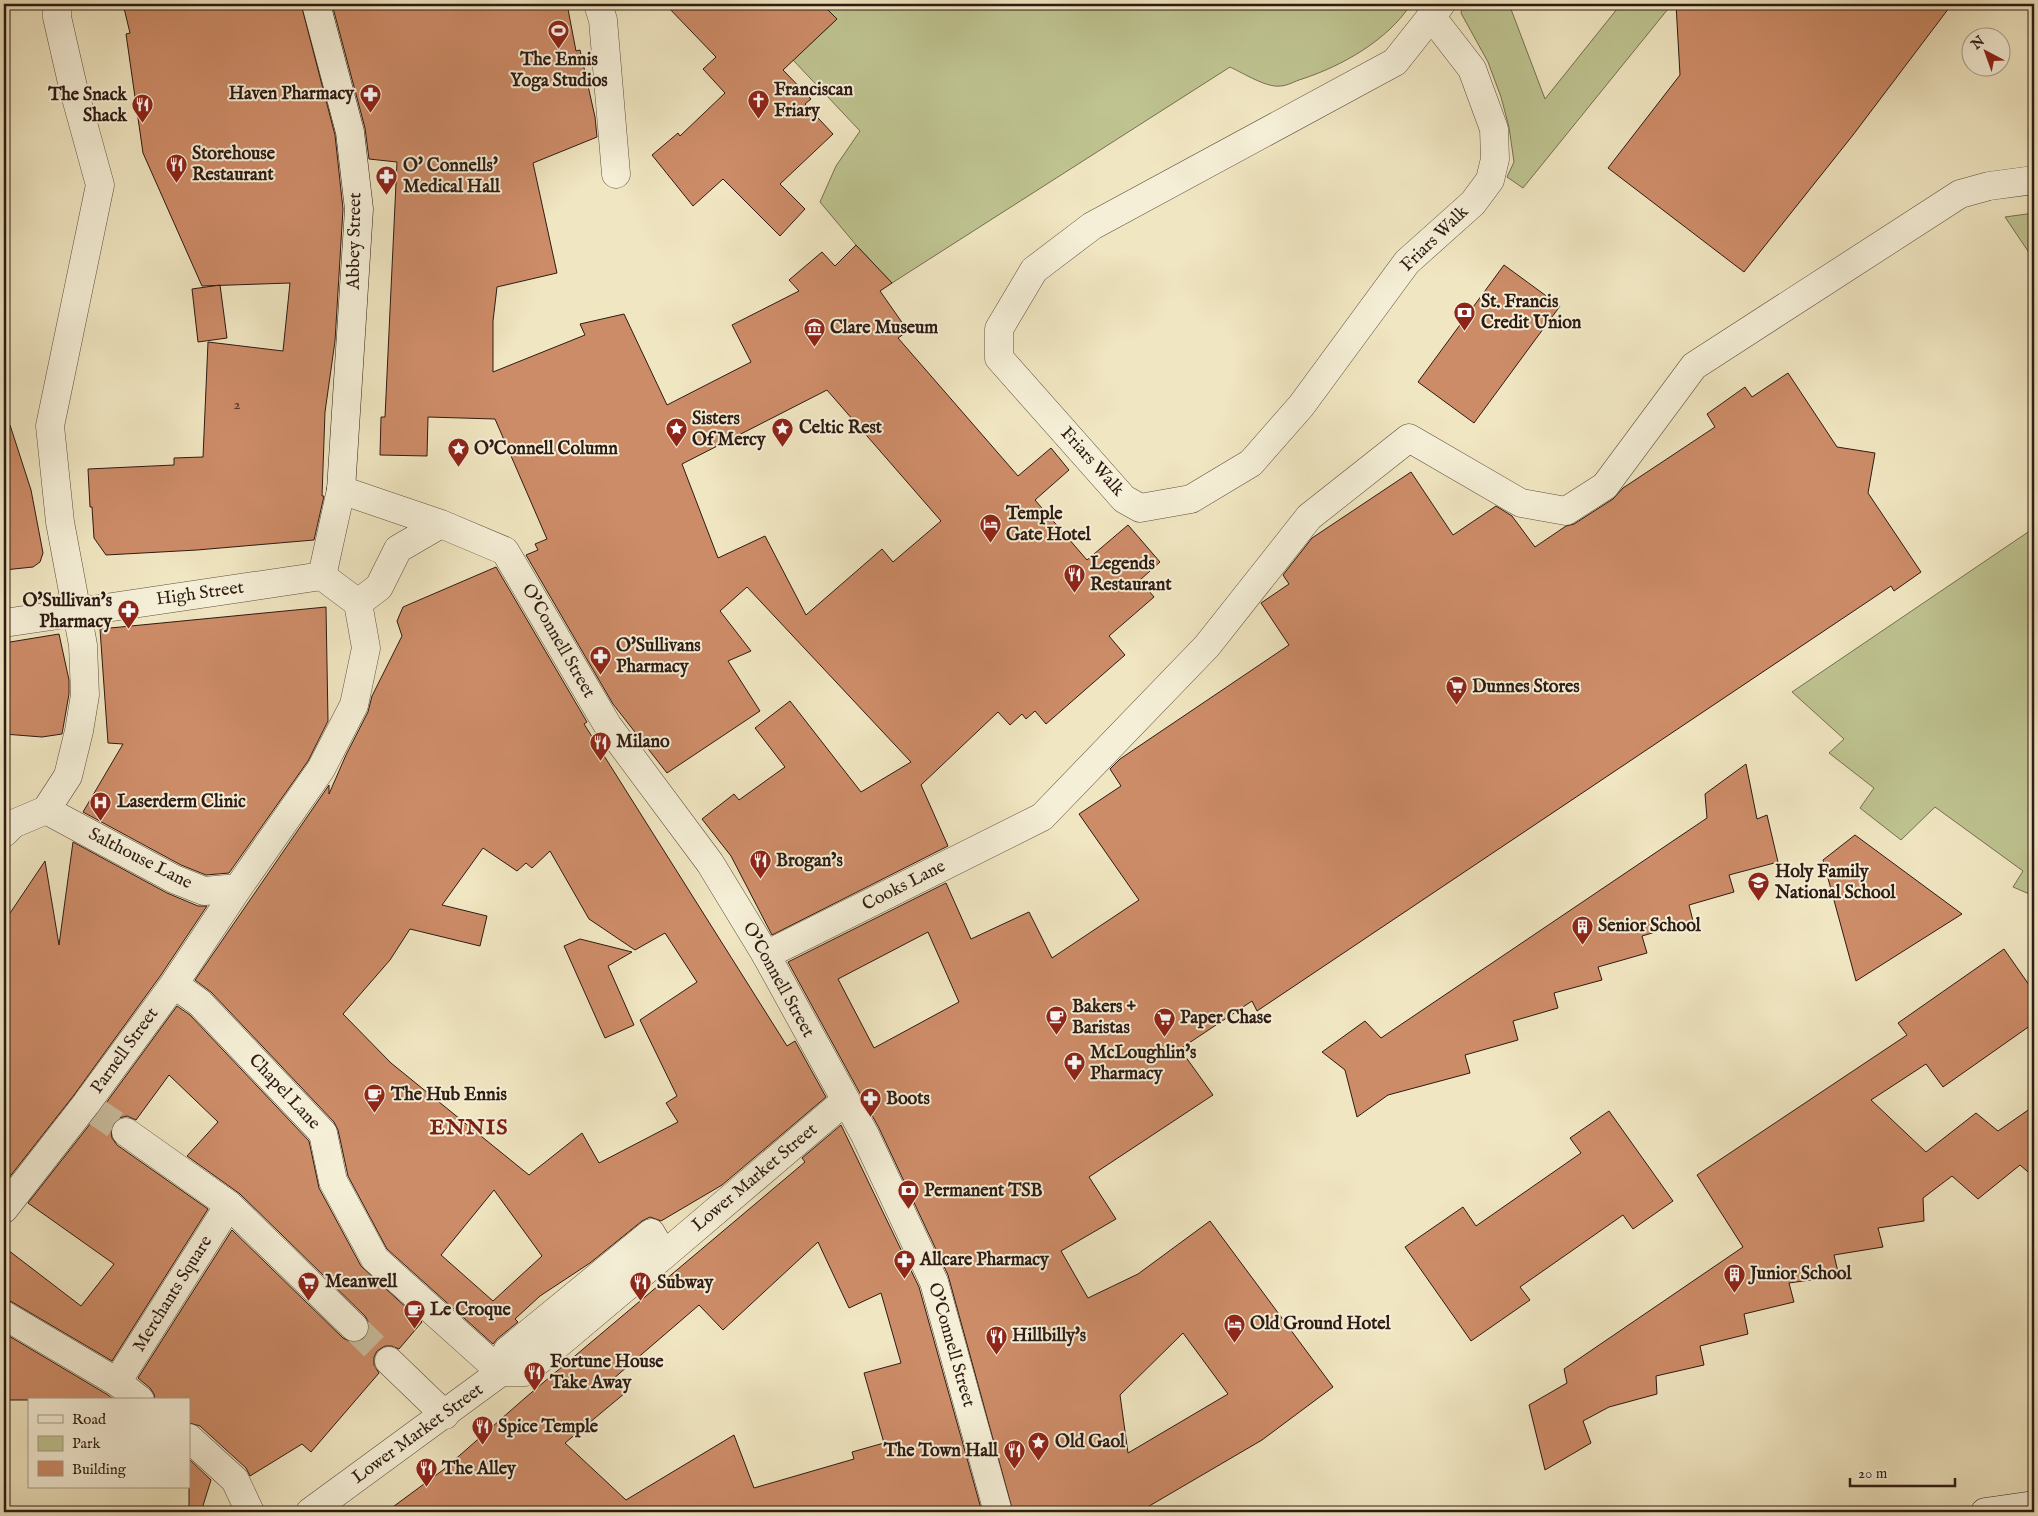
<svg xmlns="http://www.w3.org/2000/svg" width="2038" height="1516" viewBox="0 0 2038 1516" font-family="'IM FELL English',serif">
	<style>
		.green { fill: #bec390; stroke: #766e52 }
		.building { fill: #cd8c68; stroke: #2e1a13; fill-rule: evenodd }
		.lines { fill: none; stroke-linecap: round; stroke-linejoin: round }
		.pedestrian-tunnel { stroke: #c9bd9e; stroke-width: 28; stroke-dasharray: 28 14; stroke-linecap: butt }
		.pedestrian-casing { stroke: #5e4d3e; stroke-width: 29 }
		.minor-casing { stroke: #5e4d3e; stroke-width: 29 }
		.tertiary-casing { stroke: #5e4d3e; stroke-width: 29 }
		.secondary-casing { stroke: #2e1a13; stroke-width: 29 }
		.pedestrian { stroke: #f5efd7; stroke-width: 28 }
		.minor { stroke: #f5efd7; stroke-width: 28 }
		.tertiary { stroke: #f5efd7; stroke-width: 28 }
		.secondary { stroke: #f5efd7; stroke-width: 28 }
		.labels { text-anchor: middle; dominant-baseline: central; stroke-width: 4; stroke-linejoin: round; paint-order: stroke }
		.number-label { font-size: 15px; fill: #563628 }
		.poi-label { font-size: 18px; font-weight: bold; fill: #2e1a13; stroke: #f5efd7; text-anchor: start }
		.street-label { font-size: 18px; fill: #2e1a13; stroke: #f5efd7 }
		.district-label { font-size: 22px; font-weight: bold; letter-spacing: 1px; fill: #7a1f14; stroke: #f5efd7 }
	</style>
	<rect width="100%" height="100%" fill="#f0e6c1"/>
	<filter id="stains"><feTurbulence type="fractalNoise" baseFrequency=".004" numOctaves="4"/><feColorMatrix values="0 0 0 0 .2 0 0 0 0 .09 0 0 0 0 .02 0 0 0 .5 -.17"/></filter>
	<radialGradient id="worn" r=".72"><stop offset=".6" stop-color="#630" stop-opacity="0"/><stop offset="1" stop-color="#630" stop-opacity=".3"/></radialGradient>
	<path class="green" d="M822,4H1411C1388,40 1342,66 1302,79C1295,81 1287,86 1280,86C1267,88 1243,73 1230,67L892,283L856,245L820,202L836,166L860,131L793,60L837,19Z
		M1463,4H1509L1545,99L1621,4H1672L1523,188L1507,177L1514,162L1509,127L1501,97L1488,62L1461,13Z
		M2034,213V260L2005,217Z
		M2034,528V896L2013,887L2023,871L1935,807L1901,840L1860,808L1874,788L1829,753L1844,739L1792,692Z"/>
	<path class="building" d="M123,4H301L335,135L343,209L335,341L325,412L322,496H324L314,540L197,550L106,555L94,538L92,507H90L88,469L174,465V458L203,457L208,342L283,351L290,283L202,286L143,153L126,34L130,33Z
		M332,4H567L576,51L580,50L595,117L597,137L533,163L557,273L497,287L493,321V372L585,335L580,324L624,314L667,405L751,362L732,325L799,291L789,280L822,252L835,266L856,245L892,283L880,291L908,331L898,338L1018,476L1051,448L1069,470L1035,500L1087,560L1128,525L1160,562L1140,580L1154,597L1109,636L1125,655L1046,724L1035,711L1026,719L1022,714L1010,725L998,712L921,785L948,846L772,935L731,856L702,819L734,794L739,800L785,767L755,728L790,701L861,792L911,762L747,587L720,611L751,651L728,661L760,711L667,773L613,704L526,555L538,550L535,544L547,539L495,419L428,417L427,456L380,455L381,417H385L397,162L369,159L365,128ZM827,390L941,521L893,562L882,549L806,615L765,536L718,558L682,464Z
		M665,4H822L837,19L783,70L811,99L805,104L833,134L780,184L805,209L780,236L723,179L693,206L652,155L678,133L680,136L725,93L703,69L716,57Z
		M1676,4H1952L1853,135L1744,272L1608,168L1680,75Z
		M1504,265L1560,306L1474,423L1418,382Z
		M220,285L227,338L198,342L192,289Z
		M1788,373L1837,447L1875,453L1868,493L1921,572L1894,591L1891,586L1257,1011L1252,1001L1180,1049L1213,1095L1089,1177L1116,1219L1061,1251L1088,1298L1138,1274L1210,1221L1333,1387L1262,1440L1139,1512H1013L948,1275L879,1128L788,962L946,883L971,939L1029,912L1052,958L1139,900L1079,814L1121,786L1110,769L1120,759L1289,645L1261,603L1289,584L1283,575L1312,538L1411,472L1453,535L1496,506L1512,516L1535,547L1566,526L1574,524L1613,499L1623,488L1715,427L1707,414L1745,387L1752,397ZM928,932L959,1002L874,1048L838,979ZM1183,1333L1228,1394L1128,1453L1120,1395Z
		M10,425L31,490L43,553L40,562L33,567L4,570V426Z
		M496,567L587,722L584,724L787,1046L795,1041L826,1097L722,1185L661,1221L650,1217L642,1221L590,1263L540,1296L515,1319L518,1322L497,1339L493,1344L387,1249L348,1176L338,1130L334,1122L211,992L195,980L329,785V794L346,755L368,712L372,696L402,636L397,621L403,607ZM483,848L517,871L526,863L532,868L550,851L589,919L635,950L665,933L697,982L640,1020L677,1096L666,1103L678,1122L599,1163L582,1133L529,1175L391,1063L343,1014L390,960L410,929L480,946L487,916L442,905ZM494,1190L542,1256L493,1301L441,1255Z
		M326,607L328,721L308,761L229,873L206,875L181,865L83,812L123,744L108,743L100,629Z
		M59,634L69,680V694L62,734L42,737L4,734V643Z
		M1746,764L1757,819L1767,815L1778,862L1729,875L1734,892L1689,905L1693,921L1642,936L1647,953L1598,967L1602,980L1554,993L1558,1008L1513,1021L1518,1040L1465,1055L1470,1073L1388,1095L1357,1117L1345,1070L1322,1052L1365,1021L1381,1038L1707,818L1705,794Z
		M1855,835L1962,914L1856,981L1823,860Z
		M73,842L167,893L198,906H207L161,975L74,1095L4,1184V922L45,861L59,945Z
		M580,939L632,952L608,966L634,1025L605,1038L564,946Z
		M2004,949L2034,992V1023L1943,1087L1926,1064L1871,1100L1926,1152L1976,1113L1998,1131L2034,1106V1177L2020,1165L1978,1199L1952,1176L1923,1198L1924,1221L1878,1228L1883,1247L1834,1255L1839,1276L1789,1283L1794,1302L1744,1314L1748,1334L1700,1346L1704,1365L1656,1376L1657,1394L1609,1407L1583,1421L1591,1443L1545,1470L1529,1405L1567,1383L1564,1369L1743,1247L1697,1175L1907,1035L1898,1023Z
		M177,1006L190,1015L309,1141L319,1188L361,1266L422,1322L399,1349L392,1346H385L377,1351L374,1357V1365L379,1373L311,1452L302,1444L250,1476L246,1468L200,1426L189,1423V1400H155L154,1394L150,1388L138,1378L232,1230L343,1338L351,1342H359L365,1338L369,1331V1323L365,1316L240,1194L187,1156L218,1122L169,1075L136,1120L127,1116L119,1118L114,1123L111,1130L112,1138L117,1145L208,1209L112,1361L12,1302L4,1299V1247L81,1306L114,1264L28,1203L98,1114Z
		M1609,1111L1673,1201L1633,1229L1623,1215L1520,1287L1530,1300L1471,1341L1405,1247L1463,1207L1476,1226L1581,1153L1570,1138Z
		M841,1125L919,1287L982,1512H386L443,1470L525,1398L805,1162L802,1158ZM818,1242L849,1308L881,1293L901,1363L864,1373L884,1443L852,1452L854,1459L754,1488L734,1435L626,1500L565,1443L625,1393L613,1379L699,1305L723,1330Z
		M4,1333L108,1395L114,1400H4Z
		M189,1459L211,1480L201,1512H189Z"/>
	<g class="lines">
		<path class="pedestrian-tunnel" d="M92,1109L126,1132
			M354,1327L389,1361"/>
		<defs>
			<path id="pedestrian" d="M341,490L441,524L505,551L608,726L710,863L766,955L865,1135L934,1282L998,1512
				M322,576L358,603
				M358,603L379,587L398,549L441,524
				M46,810L174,879L204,891L238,888
				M174,984L200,1003L323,1133L333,1181L375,1259L501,1372
				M126,1132L229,1205L354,1327
				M4,1209L86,1104L174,984L238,888L321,769L354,705L366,648L358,603
				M664,1255L845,1101
				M4,1315L117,1382L140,1400
				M389,1361L445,1415
				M117,1382L229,1205
				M189,1438L235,1480L250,1512"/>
			<path id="minor" d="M598,4L603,20L616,174
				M1431,16L1472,69L1494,129L1495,159L1490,180L1473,203L1407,262L1301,406L1251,463L1191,499L1140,508L1124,499L999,358V329L1034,270L1092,226L1395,62L1441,4
				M766,955L1042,817L1207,646L1309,517L1409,438L1521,503L1566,511L1605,486L1694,366L1960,194L1989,186L2034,180"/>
			<path id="tertiary" d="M4,623L322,576L341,490
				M4,833L13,824L46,810L68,776L79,731L85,695L83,645L60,522L50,426L100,185L73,87L57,17V4
				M310,1512L501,1372L507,1351L651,1233L664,1255L525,1372H501"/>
			<path id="secondary" d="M316,4L350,132L359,209L341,490
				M1985,1512L2034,1505"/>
		</defs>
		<use href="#pedestrian" class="pedestrian-casing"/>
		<use href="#minor" class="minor-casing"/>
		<use href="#tertiary" class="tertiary-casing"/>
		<use href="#secondary" class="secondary-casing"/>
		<use href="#pedestrian" class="pedestrian"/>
		<use href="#minor" class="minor"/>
		<use href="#tertiary" class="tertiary"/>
		<use href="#secondary" class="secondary"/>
	</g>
	<defs>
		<symbol id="stadium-pin" viewBox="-11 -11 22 30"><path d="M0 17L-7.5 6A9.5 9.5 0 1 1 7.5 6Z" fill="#8f2418" stroke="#f5efd7"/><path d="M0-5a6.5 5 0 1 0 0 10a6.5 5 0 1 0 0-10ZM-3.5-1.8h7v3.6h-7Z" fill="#fff"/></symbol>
		<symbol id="pharmacy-pin" viewBox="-11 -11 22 30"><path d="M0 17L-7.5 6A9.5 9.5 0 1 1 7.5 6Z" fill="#8f2418" stroke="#f5efd7"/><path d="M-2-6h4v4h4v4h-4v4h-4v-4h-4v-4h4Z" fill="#fff"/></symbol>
		<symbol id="church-pin" viewBox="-11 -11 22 30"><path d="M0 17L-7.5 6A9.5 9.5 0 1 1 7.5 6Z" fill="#8f2418" stroke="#f5efd7"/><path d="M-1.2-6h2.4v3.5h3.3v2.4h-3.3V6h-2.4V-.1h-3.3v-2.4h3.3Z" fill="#fff"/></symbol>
		<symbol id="restaurant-pin" viewBox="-11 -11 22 30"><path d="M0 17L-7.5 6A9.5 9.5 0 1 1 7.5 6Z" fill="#8f2418" stroke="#f5efd7"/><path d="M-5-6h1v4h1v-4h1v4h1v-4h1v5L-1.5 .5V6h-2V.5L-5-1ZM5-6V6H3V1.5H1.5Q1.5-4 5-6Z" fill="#fff"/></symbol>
		<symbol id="bank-pin" viewBox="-11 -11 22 30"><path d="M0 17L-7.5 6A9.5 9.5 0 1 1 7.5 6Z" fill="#8f2418" stroke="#f5efd7"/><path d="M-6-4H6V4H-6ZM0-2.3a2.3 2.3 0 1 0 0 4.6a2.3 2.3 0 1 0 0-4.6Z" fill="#fff"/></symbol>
		<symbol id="museum-pin" viewBox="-11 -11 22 30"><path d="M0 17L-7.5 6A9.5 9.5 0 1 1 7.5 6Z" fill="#8f2418" stroke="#f5efd7"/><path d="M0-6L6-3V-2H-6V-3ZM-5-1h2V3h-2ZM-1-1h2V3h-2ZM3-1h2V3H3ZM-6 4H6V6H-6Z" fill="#fff"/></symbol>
		<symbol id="sight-pin" viewBox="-11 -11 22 30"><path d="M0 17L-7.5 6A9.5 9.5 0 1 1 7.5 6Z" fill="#8f2418" stroke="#f5efd7"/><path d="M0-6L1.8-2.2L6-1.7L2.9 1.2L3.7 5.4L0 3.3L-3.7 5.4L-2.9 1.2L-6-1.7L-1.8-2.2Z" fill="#fff"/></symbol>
		<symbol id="hotel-pin" viewBox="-11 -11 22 30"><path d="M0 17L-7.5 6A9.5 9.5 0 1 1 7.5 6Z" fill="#8f2418" stroke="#f5efd7"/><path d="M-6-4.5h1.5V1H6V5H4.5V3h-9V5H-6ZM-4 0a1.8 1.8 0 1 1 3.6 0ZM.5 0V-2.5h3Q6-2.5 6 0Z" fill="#fff"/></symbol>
		<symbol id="supermarket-pin" viewBox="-11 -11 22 30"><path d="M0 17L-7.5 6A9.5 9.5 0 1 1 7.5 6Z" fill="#8f2418" stroke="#f5efd7"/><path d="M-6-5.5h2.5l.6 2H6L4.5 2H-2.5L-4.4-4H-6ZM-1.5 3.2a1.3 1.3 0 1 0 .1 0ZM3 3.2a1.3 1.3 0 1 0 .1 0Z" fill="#fff"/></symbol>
		<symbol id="hospital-pin" viewBox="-11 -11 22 30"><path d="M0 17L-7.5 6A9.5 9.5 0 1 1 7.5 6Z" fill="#8f2418" stroke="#f5efd7"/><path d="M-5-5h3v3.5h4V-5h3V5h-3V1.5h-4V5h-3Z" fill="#fff"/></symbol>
		<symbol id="school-pin" viewBox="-11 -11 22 30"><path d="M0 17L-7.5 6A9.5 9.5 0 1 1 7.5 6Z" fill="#8f2418" stroke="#f5efd7"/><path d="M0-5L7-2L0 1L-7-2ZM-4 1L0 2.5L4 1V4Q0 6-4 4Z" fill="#fff"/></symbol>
		<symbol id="building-pin" viewBox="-11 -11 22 30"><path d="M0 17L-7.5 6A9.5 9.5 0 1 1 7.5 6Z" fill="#8f2418" stroke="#f5efd7"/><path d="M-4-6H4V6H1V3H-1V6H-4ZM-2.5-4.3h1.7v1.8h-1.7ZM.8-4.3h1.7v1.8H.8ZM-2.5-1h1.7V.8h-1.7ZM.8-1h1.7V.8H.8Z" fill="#fff"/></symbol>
		<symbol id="cafe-pin" viewBox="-11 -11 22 30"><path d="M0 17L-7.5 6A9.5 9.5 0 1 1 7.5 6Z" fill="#8f2418" stroke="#f5efd7"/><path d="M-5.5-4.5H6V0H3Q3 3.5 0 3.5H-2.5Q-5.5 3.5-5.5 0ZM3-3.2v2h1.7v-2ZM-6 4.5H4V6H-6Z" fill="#fff"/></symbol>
	</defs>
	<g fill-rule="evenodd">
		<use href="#stadium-pin" x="546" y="18" width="25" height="34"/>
		<use href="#pharmacy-pin" x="358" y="82" width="25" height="34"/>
		<use href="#church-pin" x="746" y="88" width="25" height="34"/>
		<use href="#restaurant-pin" x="130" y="92" width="25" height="34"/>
		<use href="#restaurant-pin" x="164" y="152" width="25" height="34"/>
		<use href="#pharmacy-pin" x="374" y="164" width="25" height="34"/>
		<use href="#bank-pin" x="1452" y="300" width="25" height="34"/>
		<use href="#museum-pin" x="802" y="316" width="25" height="34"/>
		<use href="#sight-pin" x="770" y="416" width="25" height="34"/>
		<use href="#sight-pin" x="664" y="416" width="25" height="34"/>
		<use href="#sight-pin" x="446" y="436" width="25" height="34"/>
		<use href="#hotel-pin" x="978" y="512" width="25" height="34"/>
		<use href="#restaurant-pin" x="1062" y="562" width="25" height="34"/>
		<use href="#pharmacy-pin" x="116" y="598" width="25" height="34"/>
		<use href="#pharmacy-pin" x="588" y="644" width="25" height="34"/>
		<use href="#supermarket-pin" x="1444" y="674" width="25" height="34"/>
		<use href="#restaurant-pin" x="588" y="730" width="25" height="34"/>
		<use href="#hospital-pin" x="88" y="790" width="25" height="34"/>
		<use href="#restaurant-pin" x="748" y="848" width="25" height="34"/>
		<use href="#school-pin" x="1746" y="870" width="25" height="34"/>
		<use href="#building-pin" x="1570" y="914" width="25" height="34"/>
		<use href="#cafe-pin" x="1044" y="1004" width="25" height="34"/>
		<use href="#supermarket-pin" x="1152" y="1006" width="25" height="34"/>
		<use href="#pharmacy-pin" x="1062" y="1050" width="25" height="34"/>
		<use href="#cafe-pin" x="362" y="1082" width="25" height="34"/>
		<use href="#pharmacy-pin" x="858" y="1086" width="25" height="34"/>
		<use href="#bank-pin" x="896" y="1178" width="25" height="34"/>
		<use href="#pharmacy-pin" x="892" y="1248" width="25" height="34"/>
		<use href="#building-pin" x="1722" y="1262" width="25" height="34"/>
		<use href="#supermarket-pin" x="296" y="1270" width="25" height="34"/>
		<use href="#restaurant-pin" x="628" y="1270" width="25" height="34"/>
		<use href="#cafe-pin" x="402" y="1298" width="25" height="34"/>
		<use href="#hotel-pin" x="1222" y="1312" width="25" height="34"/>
		<use href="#restaurant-pin" x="984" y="1324" width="25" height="34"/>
		<use href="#restaurant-pin" x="522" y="1360" width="25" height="34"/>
		<use href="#restaurant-pin" x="470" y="1414" width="25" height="34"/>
		<use href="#sight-pin" x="1026" y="1430" width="25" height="34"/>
		<use href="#restaurant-pin" x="1002" y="1438" width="25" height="34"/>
		<use href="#restaurant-pin" x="414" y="1456" width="25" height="34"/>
	</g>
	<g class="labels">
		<g class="number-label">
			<text x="237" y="404">2</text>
		</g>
		<g class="poi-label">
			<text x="559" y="60" text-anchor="middle">The Ennis<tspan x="559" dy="21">Yoga Studios</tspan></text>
			<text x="774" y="90">Franciscan<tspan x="774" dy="21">Friary</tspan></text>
			<text x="354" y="94" text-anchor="end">Haven Pharmacy</text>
			<text x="127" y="95" text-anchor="end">The Snack<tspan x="127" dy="21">Shack</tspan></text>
			<text x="192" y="154">Storehouse<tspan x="192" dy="21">Restaurant</tspan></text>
			<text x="403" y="166">O' Connells'<tspan x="403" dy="21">Medical Hall</tspan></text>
			<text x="1481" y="302">St. Francis<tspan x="1481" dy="21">Credit Union</tspan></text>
			<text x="830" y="328">Clare Museum</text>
			<text x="692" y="419">Sisters<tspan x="692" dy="21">Of Mercy</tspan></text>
			<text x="799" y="428">Celtic Rest</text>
			<text x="474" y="449">O'Connell Column</text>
			<text x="1006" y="514">Temple<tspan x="1006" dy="21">Gate Hotel</tspan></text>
			<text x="1090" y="564">Legends<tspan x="1090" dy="21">Restaurant</tspan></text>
			<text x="112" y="601" text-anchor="end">O'Sullivan's<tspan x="112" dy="21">Pharmacy</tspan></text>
			<text x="616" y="646">O'Sullivans<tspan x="616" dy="21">Pharmacy</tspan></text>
			<text x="1472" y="687">Dunnes Stores</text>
			<text x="616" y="742">Milano</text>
			<text x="117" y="802">Laserderm Clinic</text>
			<text x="776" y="861">Brogan’s</text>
			<text x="1775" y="872">Holy Family<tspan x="1775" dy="21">National School</tspan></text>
			<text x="1598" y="926">Senior School</text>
			<text x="1072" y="1007">Bakers +<tspan x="1072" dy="21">Baristas</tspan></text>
			<text x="1180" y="1018">Paper Chase</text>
			<text x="1090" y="1053">McLoughlin's<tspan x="1090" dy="21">Pharmacy</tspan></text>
			<text x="391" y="1095">The Hub Ennis</text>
			<text x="886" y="1099">Boots</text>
			<text x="924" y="1191">Permanent TSB</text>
			<text x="920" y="1260">Allcare Pharmacy</text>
			<text x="1750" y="1274">Junior School</text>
			<text x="325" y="1282">Meanwell</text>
			<text x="657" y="1283">Subway</text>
			<text x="430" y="1310">Le Croque</text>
			<text x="1250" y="1324">Old Ground Hotel</text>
			<text x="1012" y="1336">Hillbilly's</text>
			<text x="550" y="1362">Fortune House<tspan x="550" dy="21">Take Away</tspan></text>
			<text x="498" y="1427">Spice Temple</text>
			<text x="1055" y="1442">Old Gaol</text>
			<text x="998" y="1451" text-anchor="end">The Town Hall</text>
			<text x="442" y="1469">The Alley</text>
		</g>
		<g class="street-label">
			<text transform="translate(1435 239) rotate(-44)">Friars Walk</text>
			<text transform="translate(355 241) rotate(-89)">Abbey Street</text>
			<text transform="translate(1092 462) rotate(48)">Friars Walk</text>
			<text transform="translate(200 594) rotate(-8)">High Street</text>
			<text transform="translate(558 641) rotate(60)">O'Connell Street</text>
			<text transform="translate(140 859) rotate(27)">Salthouse Lane</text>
			<text transform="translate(904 886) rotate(-27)">Cooks Lane</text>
			<text transform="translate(778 980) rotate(61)">O'Connell Street</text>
			<text transform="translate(125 1051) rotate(-54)">Parnell Street</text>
			<text transform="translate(284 1092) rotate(47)">Chapel Lane</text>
			<text transform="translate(755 1178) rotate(-40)">Lower Market Street</text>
			<text transform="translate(173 1294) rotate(-58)">Merchants Square</text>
			<text transform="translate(951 1345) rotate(74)">O'Connell Street</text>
			<text transform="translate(418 1434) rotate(-36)">Lower Market Street</text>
		</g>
		<g class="district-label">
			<text x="469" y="1128">ENNIS</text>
		</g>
	</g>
	<rect width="2038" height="1516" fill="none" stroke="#f0e6c1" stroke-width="20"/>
	<rect x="5" y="5" width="2028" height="1506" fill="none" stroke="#2e1a13" stroke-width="2.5"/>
	<rect x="10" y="10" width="2018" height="1496" fill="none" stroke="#2e1a13"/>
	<rect x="28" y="1398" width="162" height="90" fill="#f5efd7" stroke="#a59a89"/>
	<rect x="38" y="1415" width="25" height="8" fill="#f5efd7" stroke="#a59a89"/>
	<text x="72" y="1424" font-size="15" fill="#2e1a13">Road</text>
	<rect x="38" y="1436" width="25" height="15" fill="#bec390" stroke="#a59a89"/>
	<text x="72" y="1448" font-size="15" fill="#2e1a13">Park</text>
	<rect x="38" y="1461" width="25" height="15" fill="#cd8c68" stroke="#a59a89"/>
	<text x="72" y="1474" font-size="15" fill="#2e1a13">Building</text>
	<g transform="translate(1986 52) rotate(319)"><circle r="24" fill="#f5efd7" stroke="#a59a89"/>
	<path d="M0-4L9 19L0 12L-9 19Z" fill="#8f2418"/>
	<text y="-8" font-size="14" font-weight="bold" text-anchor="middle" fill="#2e1a13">N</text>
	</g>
	<path d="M1850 1478v8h105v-8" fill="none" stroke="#2e1a13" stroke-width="2.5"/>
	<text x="1858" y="1478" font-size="15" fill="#2e1a13" stroke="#f5efd7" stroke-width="4" paint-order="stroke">20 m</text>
	<rect width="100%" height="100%" filter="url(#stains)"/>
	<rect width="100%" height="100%" fill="url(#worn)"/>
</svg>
